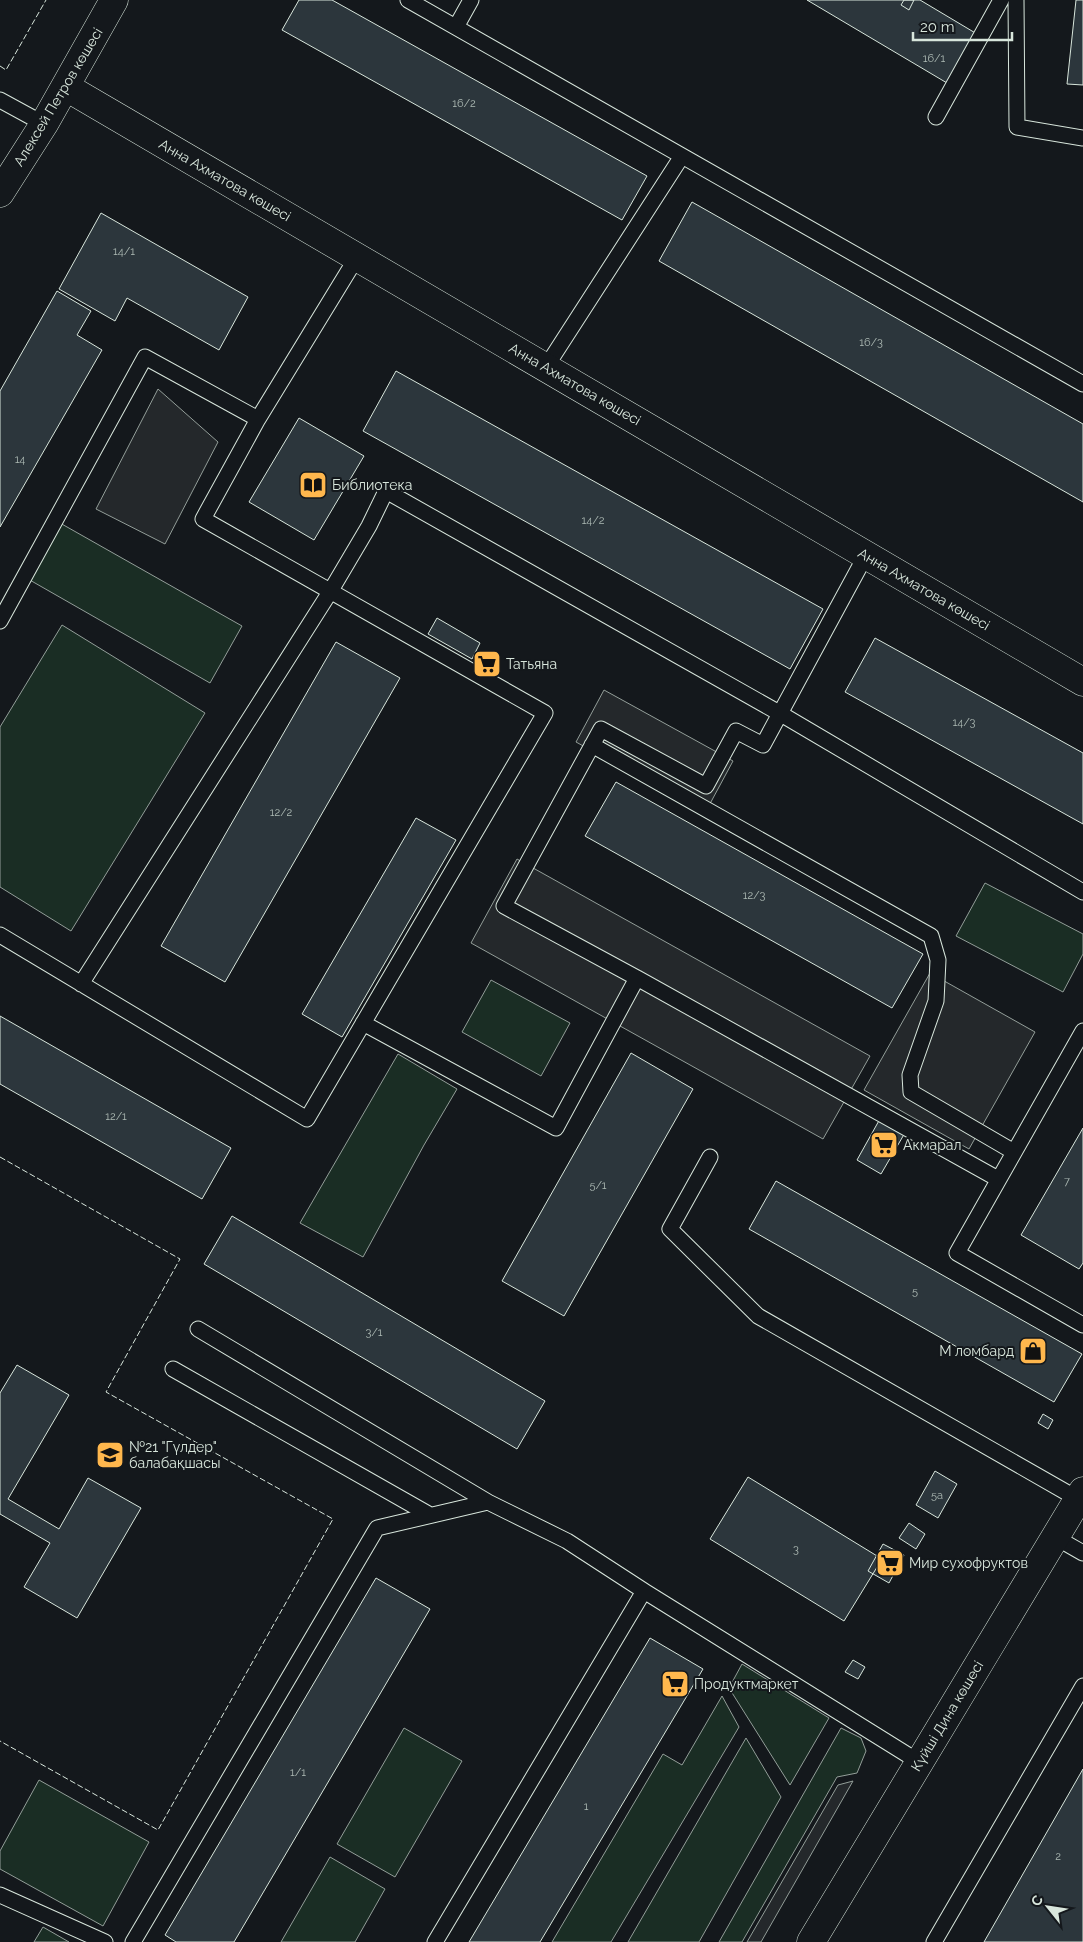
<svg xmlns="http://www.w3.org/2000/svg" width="1083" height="1942" viewBox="0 0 1083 1942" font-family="Raleway,sans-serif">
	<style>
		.green { fill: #1a2d24; stroke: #939e99 }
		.parking { fill: #24282b; stroke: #939e99 }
		.building { fill: #2c363c; stroke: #d8e6dc }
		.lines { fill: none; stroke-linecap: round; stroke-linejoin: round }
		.service-casing { stroke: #d8e6dc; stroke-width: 17 }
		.tertiary-casing { stroke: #d8e6dc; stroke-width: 29 }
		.service { stroke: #14181c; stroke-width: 15 }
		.tertiary { stroke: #14181c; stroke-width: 28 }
		.fence { stroke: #d8e6dc; stroke-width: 1; stroke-dasharray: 6 2.5; stroke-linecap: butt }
		.labels { text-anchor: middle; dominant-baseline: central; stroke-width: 4; stroke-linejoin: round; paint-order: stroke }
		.number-label { font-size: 11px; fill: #adbab4 }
		.street-label { font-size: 14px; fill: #d8e6dc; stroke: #14181c }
		.poi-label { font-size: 14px; fill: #d8e6dc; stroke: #14181c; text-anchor: start }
	</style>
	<rect width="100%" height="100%" fill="#14181c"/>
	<path class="green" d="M60,523L242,626L210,683L28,579Z
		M62,625L205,713L71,931L0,887V727Z
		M985,883L1083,934V954L1063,992L956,936Z
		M491,980L570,1023L541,1076L462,1032Z
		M398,1054L457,1089L424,1145L363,1257L300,1223Z
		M742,1664L829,1718L790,1785L729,1688Z
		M722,1696L739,1727L611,1942H552L663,1754L682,1765Z
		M404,1728L462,1761L395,1877L337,1844Z
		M841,1728L861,1738L866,1751L857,1773L837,1777L742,1942H719Z
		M746,1738L781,1797L699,1942H628Z
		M39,1780L149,1842L103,1926L0,1869V1851Z
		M330,1857L385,1889L355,1942H281Z
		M43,1927L69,1942H34Z"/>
	<path class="parking" d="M158,389L218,442L165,544L96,509Z
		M604,690L733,761L705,813L576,742Z
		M517,859L870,1056L823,1139L471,943Z
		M930,973L1035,1032L969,1149L864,1090Z
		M853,1781L761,1942H747L838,1785Z"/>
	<path class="building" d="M299,0H332L647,176L622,220L282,30Z
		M807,0H920L977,34L947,83Z
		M904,0H914L909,10L901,5Z
		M1076,0H1083V85L1067,84Z
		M692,202L1083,424V502L659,261Z
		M101,213L248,297L219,350L127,298L115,321L59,289Z
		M57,291L91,311L77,335L102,350L0,527V391Z
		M396,371L823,609L790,669L363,431Z
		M299,418L364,456L314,540L249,502Z
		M437,618L480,643L472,659L428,634Z
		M875,638L1083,753V824L845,692Z
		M336,642L400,678L225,982L161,946Z
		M616,782L923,954L892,1008L585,836Z
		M416,818L456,840L342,1037L302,1014Z
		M0,1016L231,1148L202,1199L0,1084Z
		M631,1053L693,1089L564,1316L502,1281Z
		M881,1117L906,1131L881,1174L857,1160Z
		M1083,1128V1263L1079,1269L1021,1235Z
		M776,1181L1082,1354L1054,1402L749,1229Z
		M232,1216L545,1401L517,1449L204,1264Z
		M17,1365L69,1395L8,1499L59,1529L88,1478L141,1508L77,1618L24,1587L50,1543L0,1514V1393Z
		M1043,1414L1053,1420L1048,1429L1038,1423Z
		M935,1471L957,1484L938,1518L916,1505Z
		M748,1477L882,1559L844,1621L710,1539Z
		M909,1523L925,1534L916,1549L899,1538Z
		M883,1544L904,1555L889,1583L868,1571Z
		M376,1578L430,1609L234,1942H176L165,1935Z
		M650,1638L703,1669L540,1942H469Z
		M853,1660L865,1667L858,1679L845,1672Z
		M1083,1769V1942H984Z"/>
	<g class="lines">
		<defs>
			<path id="service" d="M408,0L1083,384
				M1016,0L1017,127L1083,138
				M456,27L471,0
				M0,100L44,124
				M936,117L1001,0
				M546,367L682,156
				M0,621L145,357L258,419L357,257
				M592,745L931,936L938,960L936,1001L910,1075L911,1092L1014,1152
				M0,935L307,1119L545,713L203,519L258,419
				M637,978L998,1179
				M81,984L330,592L369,526L386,491L781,714L1083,892
				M363,1023L556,1128L637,978L504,906L601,729L706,786L736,731L763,745L866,555
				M1083,1031L957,1253L1083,1325
				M710,1157L670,1229L758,1316L1078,1499
				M198,1329L488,1502
				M173,1369L430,1515
				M1055,1537L1083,1553
				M0,1895L105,1942
				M133,1942L377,1528L488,1502L567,1541L644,1591
				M435,1942L644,1591L919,1762
				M934,1942L1083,1686"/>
			<path id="tertiary" d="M66,87L1083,682
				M0,193L44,124L114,0
				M811,1942L1083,1491"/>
		</defs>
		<use href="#service" class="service-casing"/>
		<use href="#tertiary" class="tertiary-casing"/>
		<use href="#service" class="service"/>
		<use href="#tertiary" class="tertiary"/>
		<path class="fence" d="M0,66L6,70L46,0
			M0,1157L180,1259L106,1392L333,1519L158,1830L0,1741"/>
	</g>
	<defs>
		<symbol id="library-square" viewBox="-11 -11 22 22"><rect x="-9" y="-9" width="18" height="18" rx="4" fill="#ffb74d" stroke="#14181c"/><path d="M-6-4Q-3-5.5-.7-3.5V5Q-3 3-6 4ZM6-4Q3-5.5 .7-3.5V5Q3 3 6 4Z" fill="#111"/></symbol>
		<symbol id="supermarket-square" viewBox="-11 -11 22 22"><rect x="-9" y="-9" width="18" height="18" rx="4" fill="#ffb74d" stroke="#14181c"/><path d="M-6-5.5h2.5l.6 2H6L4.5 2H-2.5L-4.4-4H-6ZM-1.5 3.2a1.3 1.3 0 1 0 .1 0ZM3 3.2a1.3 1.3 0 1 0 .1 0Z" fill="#111"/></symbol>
		<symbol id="shop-square" viewBox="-11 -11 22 22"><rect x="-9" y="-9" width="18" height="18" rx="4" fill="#ffb74d" stroke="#14181c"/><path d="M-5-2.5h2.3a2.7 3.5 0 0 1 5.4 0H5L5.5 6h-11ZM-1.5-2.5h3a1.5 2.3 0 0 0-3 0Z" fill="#111"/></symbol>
		<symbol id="school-square" viewBox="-11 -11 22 22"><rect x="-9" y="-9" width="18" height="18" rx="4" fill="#ffb74d" stroke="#14181c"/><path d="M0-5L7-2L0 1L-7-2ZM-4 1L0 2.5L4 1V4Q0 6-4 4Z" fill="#111"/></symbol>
	</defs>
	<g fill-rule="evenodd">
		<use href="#library-square" x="297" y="469" width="32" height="32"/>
		<use href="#supermarket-square" x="471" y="648" width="32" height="32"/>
		<use href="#supermarket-square" x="868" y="1129" width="32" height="32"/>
		<use href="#shop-square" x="1017" y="1335" width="32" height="32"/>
		<use href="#school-square" x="94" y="1439" width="32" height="32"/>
		<use href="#supermarket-square" x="874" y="1547" width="32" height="32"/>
		<use href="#supermarket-square" x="659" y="1668" width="32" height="32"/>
	</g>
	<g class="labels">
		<g class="number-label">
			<text x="934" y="58">16/1</text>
			<text x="464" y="103">16/2</text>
			<text x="124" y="251">14/1</text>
			<text x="871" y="342">16/3</text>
			<text x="20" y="459">14</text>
			<text x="593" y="520">14/2</text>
			<text x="964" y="722">14/3</text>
			<text x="281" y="812">12/2</text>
			<text x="754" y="895">12/3</text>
			<text x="116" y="1116">12/1</text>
			<text x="1067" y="1181">7</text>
			<text x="598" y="1185">5/1</text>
			<text x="915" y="1291">5</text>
			<text x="374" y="1332">3/1</text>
			<text x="937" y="1495">5а</text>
			<text x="796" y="1549">3</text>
			<text x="298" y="1772">1/1</text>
			<text x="586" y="1806">1</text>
			<text x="1058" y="1856">2</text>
		</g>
		<g class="street-label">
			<text transform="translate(58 97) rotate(-59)">Алексей Петров көшесі</text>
			<text transform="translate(225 180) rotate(30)">Анна Ахматова көшесі</text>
			<text transform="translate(575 384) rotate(30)">Анна Ахматова көшесі</text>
			<text transform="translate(924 589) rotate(30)">Анна Ахматова көшесі</text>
			<text transform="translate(947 1716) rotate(-59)">Күйші Дина көшесі</text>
		</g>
		<g class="poi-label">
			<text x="332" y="485">Библиотека</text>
			<text x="506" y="664">Татьяна</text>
			<text x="903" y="1145">Акмарал</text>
			<text x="1014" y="1351" text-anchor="end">М ломбард</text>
			<text x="129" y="1447">№21 "Гүлдер"<tspan x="129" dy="16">балабақшасы</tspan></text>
			<text x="909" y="1563">Мир сухофруктов</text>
			<text x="694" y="1684">Продуктмаркет</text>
		</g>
	</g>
	<g transform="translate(1048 1907) rotate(300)" stroke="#14181c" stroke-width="4" paint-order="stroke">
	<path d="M0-4L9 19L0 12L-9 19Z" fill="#d8e6dc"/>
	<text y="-8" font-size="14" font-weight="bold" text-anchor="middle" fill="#d8e6dc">С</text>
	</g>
	<path d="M913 32v8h99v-8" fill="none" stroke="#d8e6dc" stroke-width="2.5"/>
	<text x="920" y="32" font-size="15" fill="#d8e6dc" stroke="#14181c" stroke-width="4" paint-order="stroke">20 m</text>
</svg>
